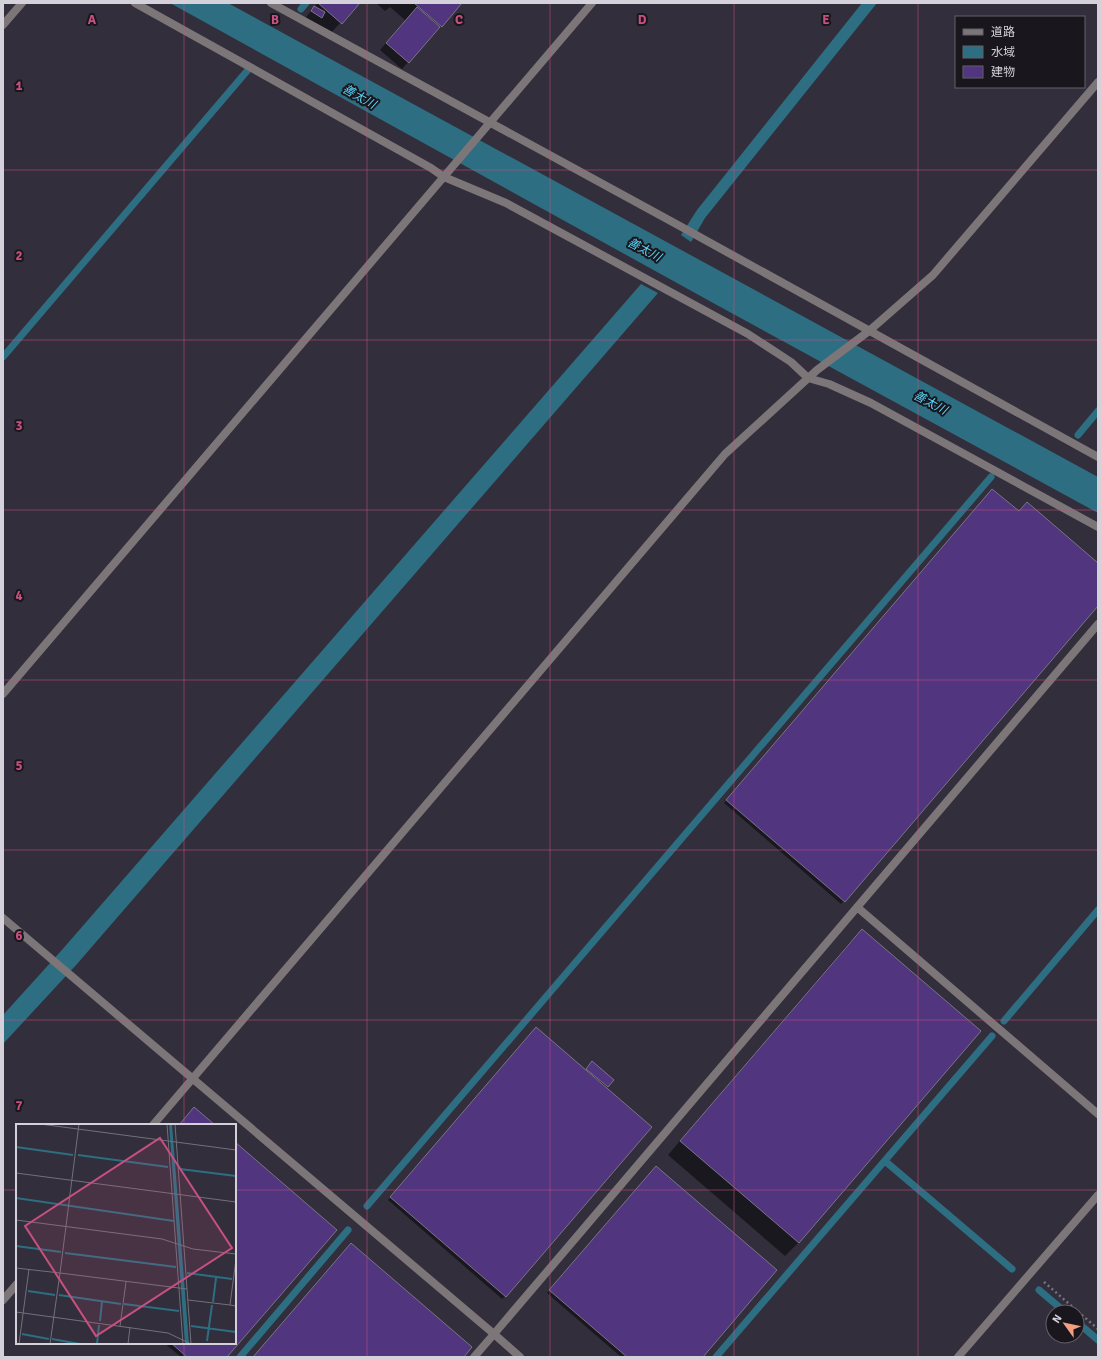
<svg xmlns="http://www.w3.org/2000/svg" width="1101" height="1360" viewBox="0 0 1101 1360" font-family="Signika,'Noto Sans JP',sans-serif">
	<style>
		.water { fill: #2d6e82 }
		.shadow { fill: #0007 }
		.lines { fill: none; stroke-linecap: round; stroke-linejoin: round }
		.stream { stroke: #2d6e82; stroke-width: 7 }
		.building { fill: #51357f; stroke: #797585 }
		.path { stroke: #77747f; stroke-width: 2.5; stroke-dasharray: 2 3; stroke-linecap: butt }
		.minor { stroke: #7d7679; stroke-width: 8 }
		.tertiary { stroke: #7d7679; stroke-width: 8 }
		.grid { fill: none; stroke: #c75081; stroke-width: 1; stroke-opacity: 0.55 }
		.labels { text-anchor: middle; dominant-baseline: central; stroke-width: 4; stroke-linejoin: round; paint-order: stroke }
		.water-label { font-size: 12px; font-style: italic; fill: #58d5fa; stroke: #19171d }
		.inset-river { fill: none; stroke: #2d6e82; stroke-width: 2 }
		.inset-road { fill: none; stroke: #736f7b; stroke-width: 1 }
		.view { fill: #c75081; fill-opacity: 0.15; stroke: #c75081; stroke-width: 2 }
		.inset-edge { fill: none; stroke: #d4d1da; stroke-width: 2 }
		.grid-label { font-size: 13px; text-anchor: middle; font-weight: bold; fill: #c75081; stroke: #19171d; stroke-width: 4; stroke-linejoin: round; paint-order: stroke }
	</style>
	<rect width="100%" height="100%" fill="#322e3b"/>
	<path class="water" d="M170,3H228L1098,477V513L715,304Z
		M862,3H877L705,218L691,242L681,235L697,210Z
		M641,284L658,293L77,964L3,1044V1015L61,951Z"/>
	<path class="shadow" d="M318,3H359L328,36L306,17Z
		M376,3H461L402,69L380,50L405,20L390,7L385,11Z
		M990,493L1098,564V605L841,904L724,803Z
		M862,930L980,1031L798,1243L785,1256L668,1155L849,943Z
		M533,1031L585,1071L589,1065L613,1080L605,1088L505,1296L502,1299L388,1200Z
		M235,1143L335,1230L226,1357H181L164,1343H235Z
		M653,1170L702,1357H621L547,1293Z"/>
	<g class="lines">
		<path class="stream" d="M301,9L306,3
			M3,357L247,71
			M1078,435L1098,411
			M1004,1021L1098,910
			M885,1161L1012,1269
			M367,1206L991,477
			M1039,1290L1065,1312
			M1077,1322L1098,1340
			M240,1357L348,1230
			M716,1357L992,1036"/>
	</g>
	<path class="building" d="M318,3H360L342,24Z
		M414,3H462L442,27Z
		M314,6L325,12L322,18L311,11Z
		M417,7L440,27L409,63L386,43Z
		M992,489L1019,511L1027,502L1098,563V606L845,902L726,800Z
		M862,929L981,1031L799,1243L680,1141Z
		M536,1027L652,1127L506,1297L390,1197Z
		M592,1061L614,1080L608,1087L586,1069Z
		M194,1107L215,1125H179Z
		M235,1142L337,1230L227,1357H187L171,1343H235Z
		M656,1166L777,1270L703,1357H627L549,1290Z
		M351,1243L472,1347L464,1357H253Z"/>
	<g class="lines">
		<path class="path" d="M1044,1282L1098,1329"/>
		<path class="minor" d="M135,3L431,168L444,177L506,203L748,334L791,362L808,378L829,384L871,403L1098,527
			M271,3L678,225L1098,457
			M3,694L592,3
			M857,907L1098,1114
			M3,918L494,1334L474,1357
			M153,1125L725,454L817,370L869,331L933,275L1098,82
			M3,1300L17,1284
			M520,1357L494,1334L1098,624"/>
		<path class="tertiary" d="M3,25L22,3
			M958,1357L1098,1195"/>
	</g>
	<path class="grid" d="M184,3V1125M367,3V1357M550,3V1357M734,3V1357M918,3V1357M3,170H1098M3,340H1098M3,510H1098M3,680H1098M3,850H1098M3,1020H1098M3,1190H17M235,1190H1098M184,1343V1357"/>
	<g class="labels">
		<g class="water-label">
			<text transform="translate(359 97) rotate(29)">善太川</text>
			<text transform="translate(644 250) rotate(28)">善太川</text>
			<text transform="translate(930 403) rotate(28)">善太川</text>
		</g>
	</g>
	<g transform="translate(16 1124)">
		<rect width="220" height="220" fill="#322e3b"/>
		<path d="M153,0H156L173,220H169ZM0,73L158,96V98L0,75Z" fill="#2d6e82"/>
		<path class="inset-river" d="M0,23L57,31M62,31L152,43M164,45L220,52M0,122L45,128M49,129L160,143M171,149L216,155M12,167L39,171M43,171L105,180M197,178L200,154M108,180L163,187M84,197L86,178M175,202L220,208M6,210L33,215M36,215L64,220M191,217L196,181M81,220L83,201"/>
		<path class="inset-road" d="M24,0L220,26M151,0L167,220M159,0L175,220M0,49L220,78M0,96L146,115L177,125L220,130M220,135L214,181L220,182M0,144L44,149L63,0M172,176L214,181M0,188L152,209L175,220M104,202L110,158M3,220L13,145M34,220L44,149L171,165M112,220L114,203"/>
		<path class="view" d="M144,14L216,124L80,212L9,102Z"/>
		<rect width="220" height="220" class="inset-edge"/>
	</g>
	<g class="grid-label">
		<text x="92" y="24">A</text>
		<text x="275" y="24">B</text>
		<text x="459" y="24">C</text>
		<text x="642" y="24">D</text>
		<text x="826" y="24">E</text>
		<text x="19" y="90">1</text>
		<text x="19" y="260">2</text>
		<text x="19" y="430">3</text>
		<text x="19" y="600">4</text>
		<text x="19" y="770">5</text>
		<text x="19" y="940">6</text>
		<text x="19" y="1110">7</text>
	</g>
	<rect width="1101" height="1360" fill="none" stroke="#d4d1da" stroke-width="8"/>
	<rect x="955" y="16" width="130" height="72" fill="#19171d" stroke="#646169"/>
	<rect x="963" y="29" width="20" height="6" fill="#7d7679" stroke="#646169"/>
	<text x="991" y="36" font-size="12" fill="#d4d1da">道路</text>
	<rect x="963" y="46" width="20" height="12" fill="#2d6e82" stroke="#646169"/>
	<text x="991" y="56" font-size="12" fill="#d4d1da">水域</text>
	<rect x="963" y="66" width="20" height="12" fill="#51357f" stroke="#646169"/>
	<text x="991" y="76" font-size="12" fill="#d4d1da">建物</text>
	<g transform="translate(1065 1324) rotate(303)"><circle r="19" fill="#19171d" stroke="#646169"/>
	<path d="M0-3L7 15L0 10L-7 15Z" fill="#f2a07f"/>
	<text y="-6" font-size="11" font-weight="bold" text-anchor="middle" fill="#d4d1da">N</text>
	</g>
</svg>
